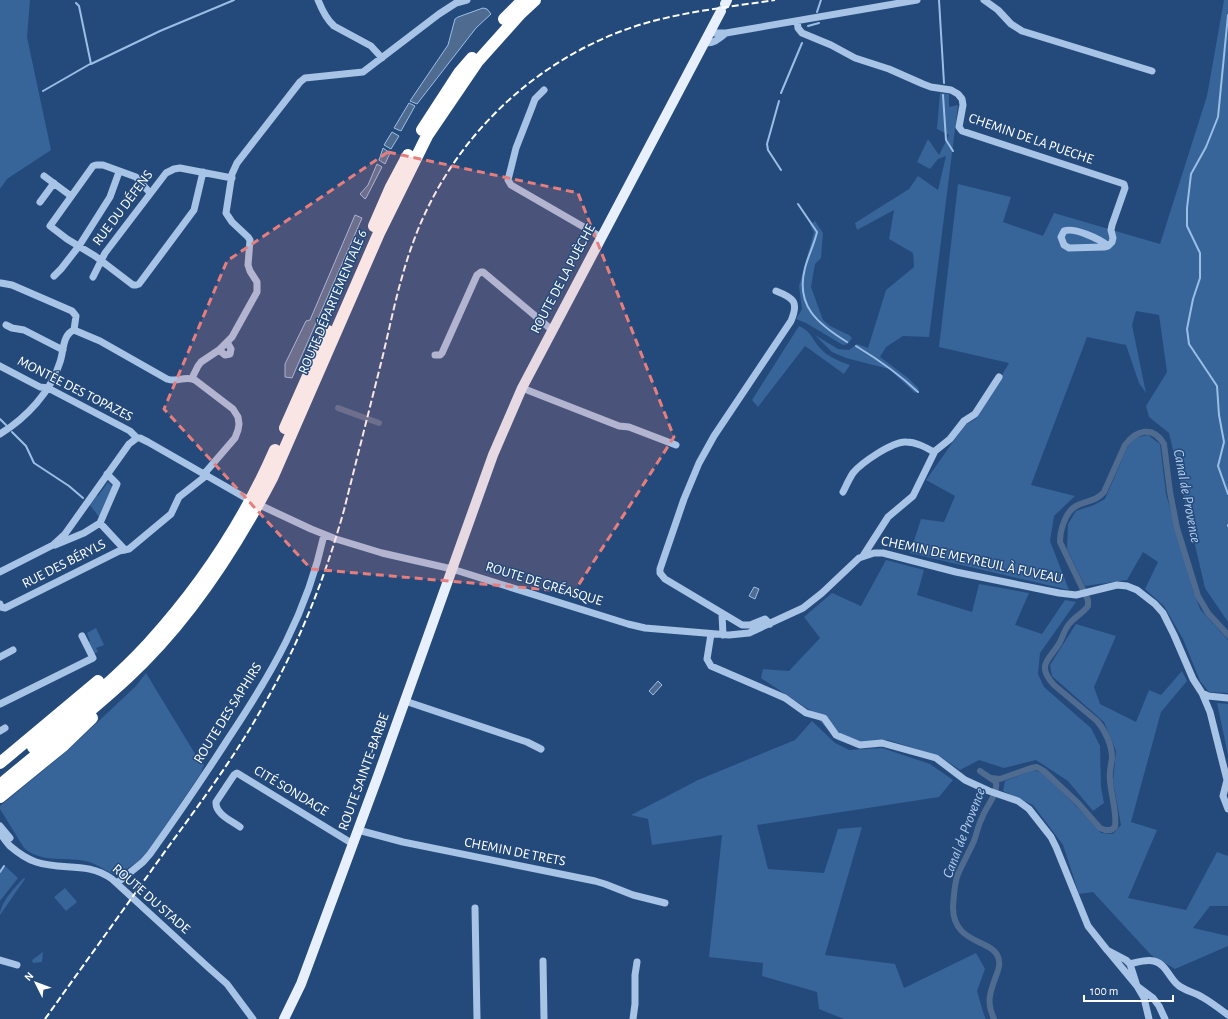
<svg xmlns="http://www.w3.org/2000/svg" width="1228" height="1019" viewBox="0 0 1228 1019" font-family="'Alegreya Sans',sans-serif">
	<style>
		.green { fill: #376499 }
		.water { fill: #4f6c90; stroke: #9bbee6 }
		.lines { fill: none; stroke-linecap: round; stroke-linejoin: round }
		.stream { stroke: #9bbee6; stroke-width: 2 }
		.canal { stroke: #4f6c90; stroke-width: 6 }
		.minor { stroke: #a7c3e5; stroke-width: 7 }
		.major { stroke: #e7f0fc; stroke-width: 10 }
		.highway { stroke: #fff; stroke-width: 12 }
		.rail { stroke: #fff; stroke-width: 2; stroke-dasharray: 7 3; stroke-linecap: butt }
		.marked { fill: #e67e7e; fill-opacity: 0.2; stroke: #e67e7e; stroke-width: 3; stroke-dasharray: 8 5; stroke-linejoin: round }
		.labels { text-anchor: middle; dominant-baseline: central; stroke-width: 3; stroke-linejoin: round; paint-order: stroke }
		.street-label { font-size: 14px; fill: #fff; stroke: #244a7b }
		.water-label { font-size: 15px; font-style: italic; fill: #b2cded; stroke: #244a7b }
	</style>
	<rect width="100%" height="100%" fill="#244a7b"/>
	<path class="green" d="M0,0H30L27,37L51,150L7,179L0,189Z
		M1224,0H1228V622L1205,588L1169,433L1149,417L1146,406L1167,372L1159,315L1136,311L1132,325L1146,393L1139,383L1126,345L1087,337L1031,485L1075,496L1054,516L1050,541L1069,590L910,553L921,519L944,522L955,496L926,480L965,425L977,418L1009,363L939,347L958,184L1011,197L1003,222L1043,236L1054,213L1160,244L1207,96Z
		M940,93L949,94V107L958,105L929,337L903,336L886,347L880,357L908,378L919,389L915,393L889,369L846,358L832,352L815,335L838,349L849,350L857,344L868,348L886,290L914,267L913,253L889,239L894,210L857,230L855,223L909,189L918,176L938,190L946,156L938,159L930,169L917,162L928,139L939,155L949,135L937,129Z
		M815,221L823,233L821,258L815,264L811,287L823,320L830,326L849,335L852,338L848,344L843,345L806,323L796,319L802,309L799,286L814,232L810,225Z
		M799,326C813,333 811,338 820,348C828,357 839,361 850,365L844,374L805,346L758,407L752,400Z
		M1148,435L1160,444L1166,494L1193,590L1200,609L1228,640V693L1209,692L1200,681L1183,639L1164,606L1145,589L1158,562L1143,552L1127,580L1085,586L1067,549L1068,524L1076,511L1094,505L1105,499L1127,448L1134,438Z
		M108,482L113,487L99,517L90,505L97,495L98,496Z
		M886,560L924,570L917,595L972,612L979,584L1029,593L1015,625L1042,634L1065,600L1076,602L1040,653L1038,674L1044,687L1091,728L1100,746L1101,787L1104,803L1093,811L1068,781L1036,760L1004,768L979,760L960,770L939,756L888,740L848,744L837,740L811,711L761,678L763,669L789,671L820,638L804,617L832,593L861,606Z
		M1076,624L1116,636L1094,687L1100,704L1136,722L1149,690L1161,695L1182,671L1187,681L1161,712L1131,822L1157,830L1128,898L1186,910L1217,852L1228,856V906H1210L1193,928L1228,936V946L1175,969L1151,955L1093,892L1079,894L1063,845L1033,805L1003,791L1005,781L1033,770L1043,773L1080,810L1101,833L1113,834L1121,825L1113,781L1116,751L1104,722L1052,676L1050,665Z
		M96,628L104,645L96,648L98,652L93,654L88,642L90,641L87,633Z
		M146,673L200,762L204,764L201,773L148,852L142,859L117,875C108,873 99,865 89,862C68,856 42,864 24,848L0,809V806L68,750L136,686Z
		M1217,703L1228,704V755Z
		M812,721L835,743L849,750L882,748L930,764L953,780L939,797L757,825L768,869L824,873L838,829L862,827L825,955L895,964L904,988L976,953L985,969L977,991L984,1015L986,1019H844L819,1009L817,992L762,976L763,963L709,957L722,835L652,845L648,819L631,815L698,780L795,740Z
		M5,866L18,878L0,901V872Z
		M24,878L25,879L0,915C0,902 16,886 24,878Z
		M65,888L77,902L66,911L54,897Z
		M43,952L42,962L33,963L32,960Z"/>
	<path class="water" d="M483,8L487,9L491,14L476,28L417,104L410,101L448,45L455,19L458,17Z
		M409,103L415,106L401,131L394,128Z
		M392,132L399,136L391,149L384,145Z
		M383,148L390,153L385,164L379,160Z
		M377,164L382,167L366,198L365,199L360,194L368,185Z
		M355,215L362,218L292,378L285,377V364L306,321L310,320Z
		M754,587L759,589L755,599L749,596Z
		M658,681L662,685L653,695L649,691Z"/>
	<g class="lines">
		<path class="stream" d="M939,0L944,83
			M76,3L79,6L91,64L160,31L234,0
			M817,12L821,0
			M1228,15L1218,117L1206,147L1191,174L1187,208V226L1200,253V278L1193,299L1187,329L1189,344L1217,386L1219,415L1224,442L1218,466L1228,494
			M808,26L819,23
			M43,91L90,64
			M781,93L802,43
			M943,95L946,140L953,151
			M779,101L767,144L768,150L781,170
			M798,204L817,232C814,245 808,256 805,268C795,306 818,324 847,342
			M856,346C879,360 899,374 918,392
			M0,419L6,425
			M12,432L26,446L34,463L69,486L83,498
			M1228,525V526
			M0,872L4,866"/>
		<path class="canal" d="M338,408L379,423
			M980,771L996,782C998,795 986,806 982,818C978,825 977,833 974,841C969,852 963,863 958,874C954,884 954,896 953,907C953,947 997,938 999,961C1000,965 998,971 996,976C990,993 986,1001 994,1019
			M991,778L1000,779L1031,768L1037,767L1044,771L1078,803L1100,828L1105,830H1111L1115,827C1117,811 1111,796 1110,780C1109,773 1111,765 1112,758C1112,745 1105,730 1097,721L1054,685C1035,664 1050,660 1060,642C1063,636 1065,628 1070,623C1075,617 1083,613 1088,606V600L1060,542C1060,531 1065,512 1076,506C1087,500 1095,502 1104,492L1125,445C1136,430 1153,425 1164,444L1170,492L1177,528L1198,596L1208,613L1228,635"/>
		<path class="minor" d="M318,0C322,10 326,19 334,26L371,46L382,58
			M984,0L998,10L1011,24L1022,31L1152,71
			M797,21L798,28L802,33L831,45L855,58L889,69L923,84L931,87L951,90L958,94L962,99L963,105L959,127L962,131L1124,184L1125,188L1112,225L1111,230L1113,238L1112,242L1108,246L1104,247L1069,248L1064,245L1061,237L1064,231C1074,227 1100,239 1108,246
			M726,33L917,0
			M704,42C713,45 719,38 726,33H715L710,32
			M544,90L535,99L532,107L516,148L508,180L511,185L601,237
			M44,176L71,196
			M150,193L136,177L103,165H96L93,166L50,226L67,239L95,256L133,285H136L139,284L194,210L203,172
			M40,202L54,183
			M54,276L61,269L79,246L110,197L119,172
			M93,277L105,253L166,173L174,169L180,168L232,178
			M1,283L12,285L72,311L76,316L74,330
			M6,325L12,328L24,330L63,350
			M219,350L225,355L230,354L231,349L227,342
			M435,355H440L442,353L477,275L481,272H483L552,330
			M0,366L40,387L48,388L130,431L137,438
			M192,378L198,366L201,362L219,350L232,337L257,292V282L250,271L248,265L250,240L248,237L232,222L226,213L232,174L237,163L300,82L305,78L363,72L439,14L456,3L467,0
			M522,388L619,426L629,427L676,445
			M0,434C26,418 51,392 60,362C64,351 62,335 74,330L100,341L167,379C179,383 184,375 195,380L233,409L238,417L239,424L238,430L235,438L204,474
			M137,438H140L148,442L244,497
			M843,492C846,486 849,479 853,473C861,463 893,441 906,442C916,442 925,447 934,452
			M264,507L311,529L336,539L382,553L452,569L628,624L645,628L729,635L749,633L803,608L822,593L859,558L874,553H883L956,572L1059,593L1076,595L1117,585L1127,586L1137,590L1155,604L1163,613L1174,635L1193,679L1202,693L1208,696L1228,698
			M100,523L125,550
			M55,545L84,533L100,523L117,484L107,474
			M863,556L888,517L913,496L935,451L950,439L964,421L975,414L999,377
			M0,572L53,545L65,534L129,444L137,438
			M0,604L1,607L5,608L119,551L129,549L171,514L179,497L207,475
			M722,614L723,635
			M770,624L765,619L750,625H742L665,579L660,573V569L684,499L699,463L714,436L791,321C799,302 794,298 776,291
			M711,634L707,659L711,666L785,698L806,713L824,718L836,735L860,745L882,743L936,758L965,780L989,791L1018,801L1029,809L1051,837L1056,847L1088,926L1107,950L1126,960L1130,964L1137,986L1144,998L1149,1019
			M0,657L13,650
			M1202,693L1210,712L1227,780L1223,796L1228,809
			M405,701L527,742L541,749
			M0,704L93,658L82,636
			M0,731L5,728
			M0,826L10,838
			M240,827C232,821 215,814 216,802L234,775L237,773L353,844
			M358,830L403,842L595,881L605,884L633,895L665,903
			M0,833C3,837 6,842 10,846C17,852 27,859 36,862C62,871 87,861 112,879L209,968L227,984L253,1019
			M117,883L143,862L150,854C177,816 203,778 228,739C272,673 307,613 324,535
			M475,908L477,1019
			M1108,951L1137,986L1153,998L1159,1006L1165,1019
			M0,960L17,965
			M543,961L544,1019
			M1130,964C1138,962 1146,959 1154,961C1166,964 1169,978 1178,985C1185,991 1194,992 1202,997C1211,1002 1220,1009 1228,1015
			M633,1019L635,1004V975L637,962"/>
		<path class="major" d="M725,4L727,0
			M284,1019L301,984L378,776L493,455L522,388L721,11"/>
		<path class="highway" d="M504,19L523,0
			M422,130L459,73L472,58
			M374,226L391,187L408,155
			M285,428L328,331
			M33,747C72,714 113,682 148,644C200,587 244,521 275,450
			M0,763L98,681
			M0,785C43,749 87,715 127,678C187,623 235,549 272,478L379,233L427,136L478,61L521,13L535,0
			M0,797L64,745L92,718"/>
		<path class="rail" d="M45,1019C85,963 126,906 166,850C198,806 231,762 258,715C296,651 324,582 344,510C357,458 370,407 383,355C392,317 400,277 414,240C449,145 524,69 619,32C668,13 723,8 775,0"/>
	</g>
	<path class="marked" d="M388,152L578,193L674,437L574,592L311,569L164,409L227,261Z"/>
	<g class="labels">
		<g class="street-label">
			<text transform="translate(1031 139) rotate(19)">CHEMIN DE LA PUECHE</text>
			<text transform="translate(123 208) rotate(-53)">RUE DU DÉFENS</text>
			<text transform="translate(563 279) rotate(-62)">ROUTE DE LA PUÈCHE</text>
			<text transform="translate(333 302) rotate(-67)">ROUTE DÉPARTEMENTALE 6</text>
			<text transform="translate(75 389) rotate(27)">MONTÉE DES TOPAZES</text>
			<text transform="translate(972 560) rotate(12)">CHEMIN DE MEYREUIL À FUVEAU</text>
			<text transform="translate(64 564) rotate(-27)">RUE DES BÉRYLS</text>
			<text transform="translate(544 584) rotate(17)">ROUTE DE GRÉASQUE</text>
			<text transform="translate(228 713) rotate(-58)">ROUTE DES SAPHIRS</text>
			<text transform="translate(364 772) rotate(-70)">ROUTE SAINTE-BARBE</text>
			<text transform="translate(291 791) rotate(31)">CITÉ SONDAGE</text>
			<text transform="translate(515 852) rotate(11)">CHEMIN DE TRETS</text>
			<text transform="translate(151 899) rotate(41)">ROUTE DU STADE</text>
		</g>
		<g class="water-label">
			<text transform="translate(1187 496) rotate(79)">Canal de Provence</text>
			<text transform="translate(964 833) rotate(-69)">Canal de Provence</text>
		</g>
	</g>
	<g transform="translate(36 983) rotate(312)" stroke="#244a7b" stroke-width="3" paint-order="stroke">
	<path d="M0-3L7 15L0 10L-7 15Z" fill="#ffffff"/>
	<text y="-6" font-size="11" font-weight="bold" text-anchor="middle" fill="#ffffff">N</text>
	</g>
	<path d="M1084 995v6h89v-6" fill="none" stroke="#ffffff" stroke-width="2"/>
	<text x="1090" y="995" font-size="12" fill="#ffffff" stroke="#244a7b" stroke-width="3" paint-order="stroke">100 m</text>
</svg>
